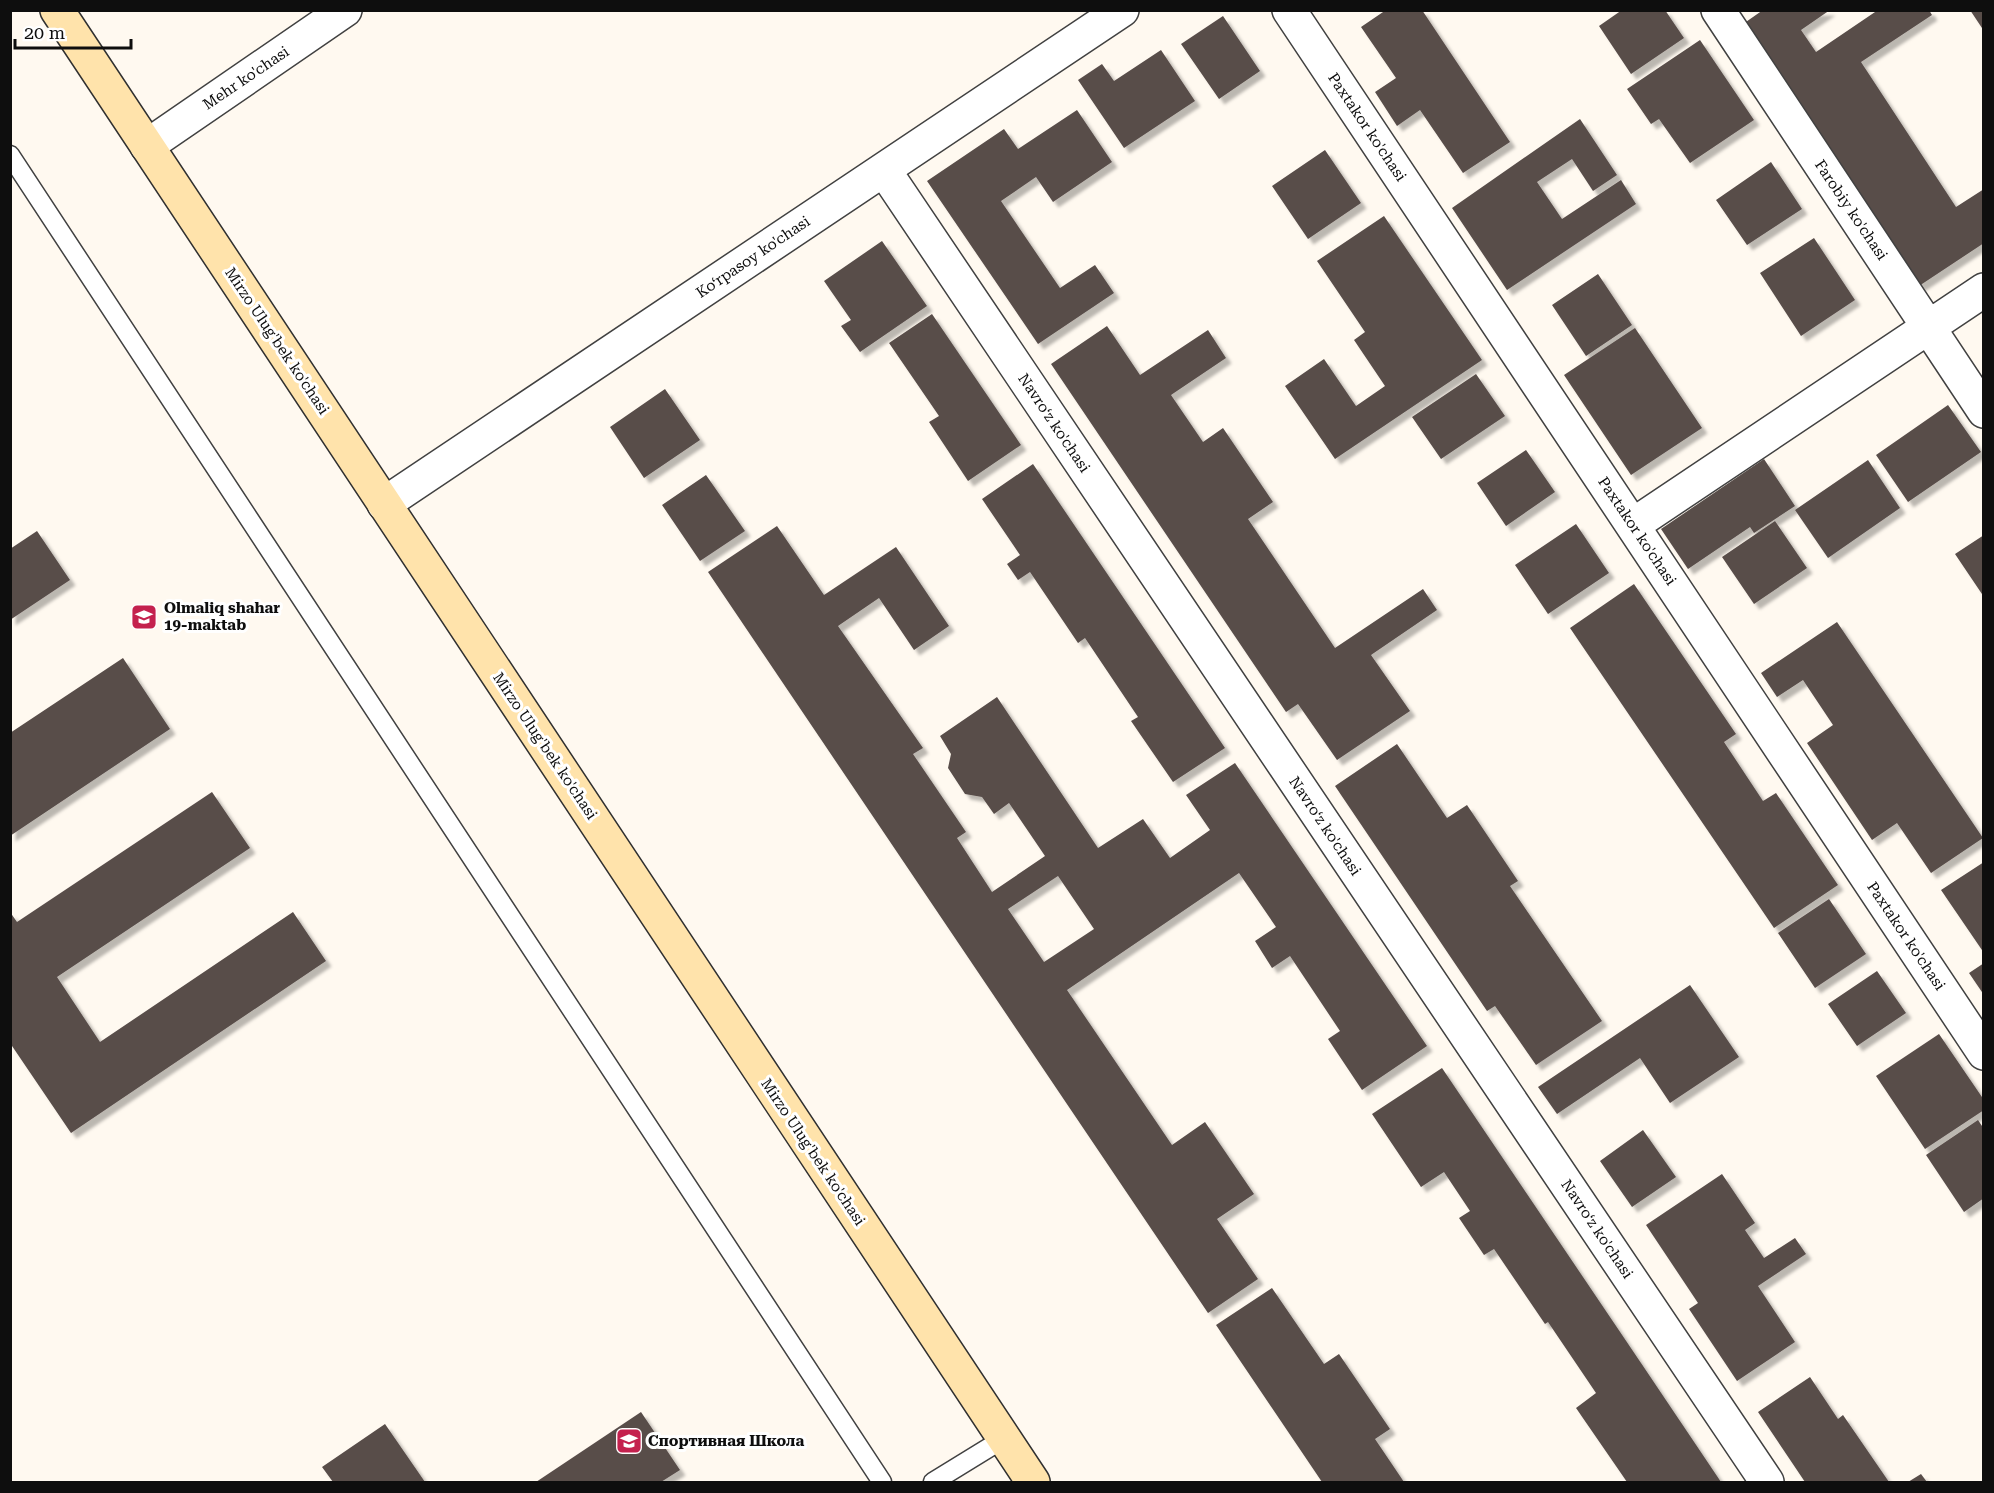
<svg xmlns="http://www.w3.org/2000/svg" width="1994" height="1493" viewBox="0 0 1994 1493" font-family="'Roboto Serif',serif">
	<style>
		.building { fill: #584d4a; fill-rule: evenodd; filter: url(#shadow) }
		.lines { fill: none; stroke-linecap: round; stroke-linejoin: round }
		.lane-casing { stroke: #414141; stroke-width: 21 }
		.street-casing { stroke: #414141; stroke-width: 36 }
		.secondary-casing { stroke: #303030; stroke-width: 36 }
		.lane { stroke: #fff; stroke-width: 18 }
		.street { stroke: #fff; stroke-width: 33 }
		.secondary { stroke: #ffe3ab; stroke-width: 33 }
		.labels { text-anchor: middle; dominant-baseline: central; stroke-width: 6; stroke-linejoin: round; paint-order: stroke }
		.street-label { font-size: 15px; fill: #0e0e0e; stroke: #fff }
		.poi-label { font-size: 15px; font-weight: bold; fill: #0e0e0e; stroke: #fff; text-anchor: start }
	</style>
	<defs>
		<filter id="shadow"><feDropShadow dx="5.5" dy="5.5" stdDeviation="1.5" flood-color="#0004"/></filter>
	</defs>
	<rect width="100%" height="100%" fill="#fff9f0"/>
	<path class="building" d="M1386,10H1422L1510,142L1463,173L1420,110L1397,126L1375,92L1396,78L1361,27Z
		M1622,10H1665L1684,38L1631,74L1599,26Z
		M1763,10H1830L1801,30L1816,52L1878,10H1929L1932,15L1861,62L1956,207L1984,189V243L1919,286L1743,24Z
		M1970,10H1984V31Z
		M1223,16L1260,71L1219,99L1181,44Z
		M1700,40L1754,120L1690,163L1659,119L1651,124L1627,89Z
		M1161,50L1195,101L1124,148L1078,80L1102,64L1114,81Z
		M1077,110L1112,162L1053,202L1036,177L1001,201L1060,288L1095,265L1114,293L1038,344L927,181L1004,129L1018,149Z
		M1580,119L1617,175L1593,191L1572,159L1537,182L1562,219L1621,180L1636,204L1507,290L1452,208Z
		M1325,150L1361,203L1308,239L1272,186Z
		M1771,162L1802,209L1747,245L1716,200Z
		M1384,216L1482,360L1335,459L1285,386L1324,359L1356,406L1385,386L1354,340L1365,332L1317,261Z
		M1814,238L1855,300L1801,336L1760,273Z
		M882,241L927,306L860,352L841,326L851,320L824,281Z
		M1598,274L1632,325L1586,356L1552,305Z
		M932,314L1021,445L968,481L929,422L939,416L889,343Z
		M1107,326L1140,375L1208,330L1226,358L1171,395L1203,442L1223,428L1273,502L1248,519L1335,648L1423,589L1437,610L1371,655L1410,711L1337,760L1298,704L1286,712L1051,364Z
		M1635,328L1702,428L1631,475L1564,375Z
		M1476,374L1505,416L1441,459L1412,417Z
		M665,389L700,440L644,478L610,427Z
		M1948,405L1981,452L1908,502L1876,455Z
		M1526,450L1555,492L1506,526L1477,483Z
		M1764,459L1795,506L1754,533L1750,527L1688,569L1661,529Z
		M1868,460L1900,508L1828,558L1795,510Z
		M1033,464L1225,748L1173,782L1131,721L1138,717L1085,638L1078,643L1030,572L1018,580L1007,564L1020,555L982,499Z
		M706,475L745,531L700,561L662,505Z
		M1775,521L1807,568L1754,604L1722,557Z
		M1576,524L1609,573L1548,614L1515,565Z
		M777,526L824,595L896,547L949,626L914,650L879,598L838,626L923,748L913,754L966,832L957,838L992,892L1045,856L1009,803L994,814L982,797L965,794L948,768L951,754L940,736L997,697L1098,848L1143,819L1170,858L1210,830L1186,795L1235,763L1427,1046L1362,1090L1328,1039L1340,1031L1290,956L1272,968L1255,941L1276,927L1239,873L1067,990L1172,1145L1205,1122L1254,1194L1217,1219L1258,1279L1208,1313L708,572ZM1058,876L1094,929L1044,962L1008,909Z
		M37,531L70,580L10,620V549Z
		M1984,535V597L1955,554Z
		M1634,584L1736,734L1724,742L1763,801L1776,793L1838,885L1774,928L1570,628Z
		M1837,622L1983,838L1931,873L1897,823L1872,840L1807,743L1833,725L1803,680L1777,697L1761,673Z
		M123,658L170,729L10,836V733Z
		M1397,744L1447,818L1467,805L1518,881L1510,886L1602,1021L1536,1065L1495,1006L1487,1011L1335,786Z
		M212,792L250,848L57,977L100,1042L293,912L326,961L71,1133L10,1043V912L17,922Z
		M1984,862V953L1941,890Z
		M1829,899L1866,954L1815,988L1778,933Z
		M1984,963V995L1969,973Z
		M1877,971L1906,1013L1857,1046L1828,1004Z
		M1690,985L1739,1057L1670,1103L1640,1058L1557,1114L1538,1087Z
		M1939,1034L1984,1100V1110L1925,1149L1876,1076Z
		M1442,1068L1641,1363L1721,1482H1627L1576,1408L1596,1393L1548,1322L1545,1324L1494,1249L1484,1255L1459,1218L1470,1211L1444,1172L1421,1187L1372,1114Z
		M1978,1120L1984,1129V1198L1964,1212L1926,1155Z
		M1643,1130L1676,1177L1632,1207L1600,1161Z
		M1722,1174L1755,1223L1745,1230L1764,1258L1795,1238L1806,1254L1758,1286L1795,1342L1737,1381L1689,1309L1698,1303L1646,1225Z
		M1272,1288L1324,1364L1339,1354L1390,1429L1375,1439L1404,1482H1322L1216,1325Z
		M1810,1377L1838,1419L1843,1415L1889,1482H1805L1758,1412Z
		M641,1412L680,1470L661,1482H536Z
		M385,1424L425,1482H333L322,1467Z
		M1921,1474L1927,1482H1908Z"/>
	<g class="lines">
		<defs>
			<path id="lane" d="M10,155L882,1482
				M933,1482L1003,1439"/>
			<path id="street" d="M1289,10L1984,1053
				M1718,10L1984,411
				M147,146L345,10
				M884,170L1767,1482
				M384,504L1122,10
				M1633,525L1984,290"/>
			<path id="secondary" d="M57,10L1033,1482"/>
		</defs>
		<use href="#lane" class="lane-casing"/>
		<use href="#street" class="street-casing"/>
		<use href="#secondary" class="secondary-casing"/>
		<use href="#lane" class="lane"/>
		<use href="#street" class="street"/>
		<use href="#secondary" class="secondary"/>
	</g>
	<defs>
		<symbol id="school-square" viewBox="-11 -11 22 22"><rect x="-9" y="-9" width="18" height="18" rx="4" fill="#c4214e" stroke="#fff"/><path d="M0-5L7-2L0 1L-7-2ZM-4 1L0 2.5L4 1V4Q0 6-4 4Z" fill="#fff"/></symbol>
	</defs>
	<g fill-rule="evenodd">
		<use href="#school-square" x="129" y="602" width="30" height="30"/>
		<use href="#school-square" x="614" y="1426" width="30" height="30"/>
	</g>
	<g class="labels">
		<g class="street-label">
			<text transform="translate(246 78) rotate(-34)">Mehr ko'chasi</text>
			<text transform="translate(1367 127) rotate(56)">Paxtakor ko'chasi</text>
			<text transform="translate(1851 210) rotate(56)">Farobiy ko'chasi</text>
			<text transform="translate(753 257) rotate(-34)">Ko‘rpasoy ko'chasi</text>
			<text transform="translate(277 341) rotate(56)">Mirzo Ulug'bek ko'chasi</text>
			<text transform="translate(1054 423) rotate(56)">Navro‘z ko'chasi</text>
			<text transform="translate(1637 531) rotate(56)">Paxtakor ko'chasi</text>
			<text transform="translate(545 746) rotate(56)">Mirzo Ulug'bek ko'chasi</text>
			<text transform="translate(1325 826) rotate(56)">Navro‘z ko'chasi</text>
			<text transform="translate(1906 936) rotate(56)">Paxtakor ko'chasi</text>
			<text transform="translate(813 1152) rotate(56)">Mirzo Ulug'bek ko'chasi</text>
			<text transform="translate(1597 1229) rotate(56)">Navro‘z ko'chasi</text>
		</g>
		<g class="poi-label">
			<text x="164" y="608">Olmaliq shahar<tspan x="164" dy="17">19-maktab</tspan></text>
			<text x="648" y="1441">Спортивная Школа</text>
		</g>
	</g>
	<rect width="1994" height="1493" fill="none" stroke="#0e0e0e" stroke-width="24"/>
	<path d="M15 39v9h116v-9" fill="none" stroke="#0e0e0e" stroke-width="3"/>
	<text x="24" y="39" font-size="18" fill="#0e0e0e" stroke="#ffffff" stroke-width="4.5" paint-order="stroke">20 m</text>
</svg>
